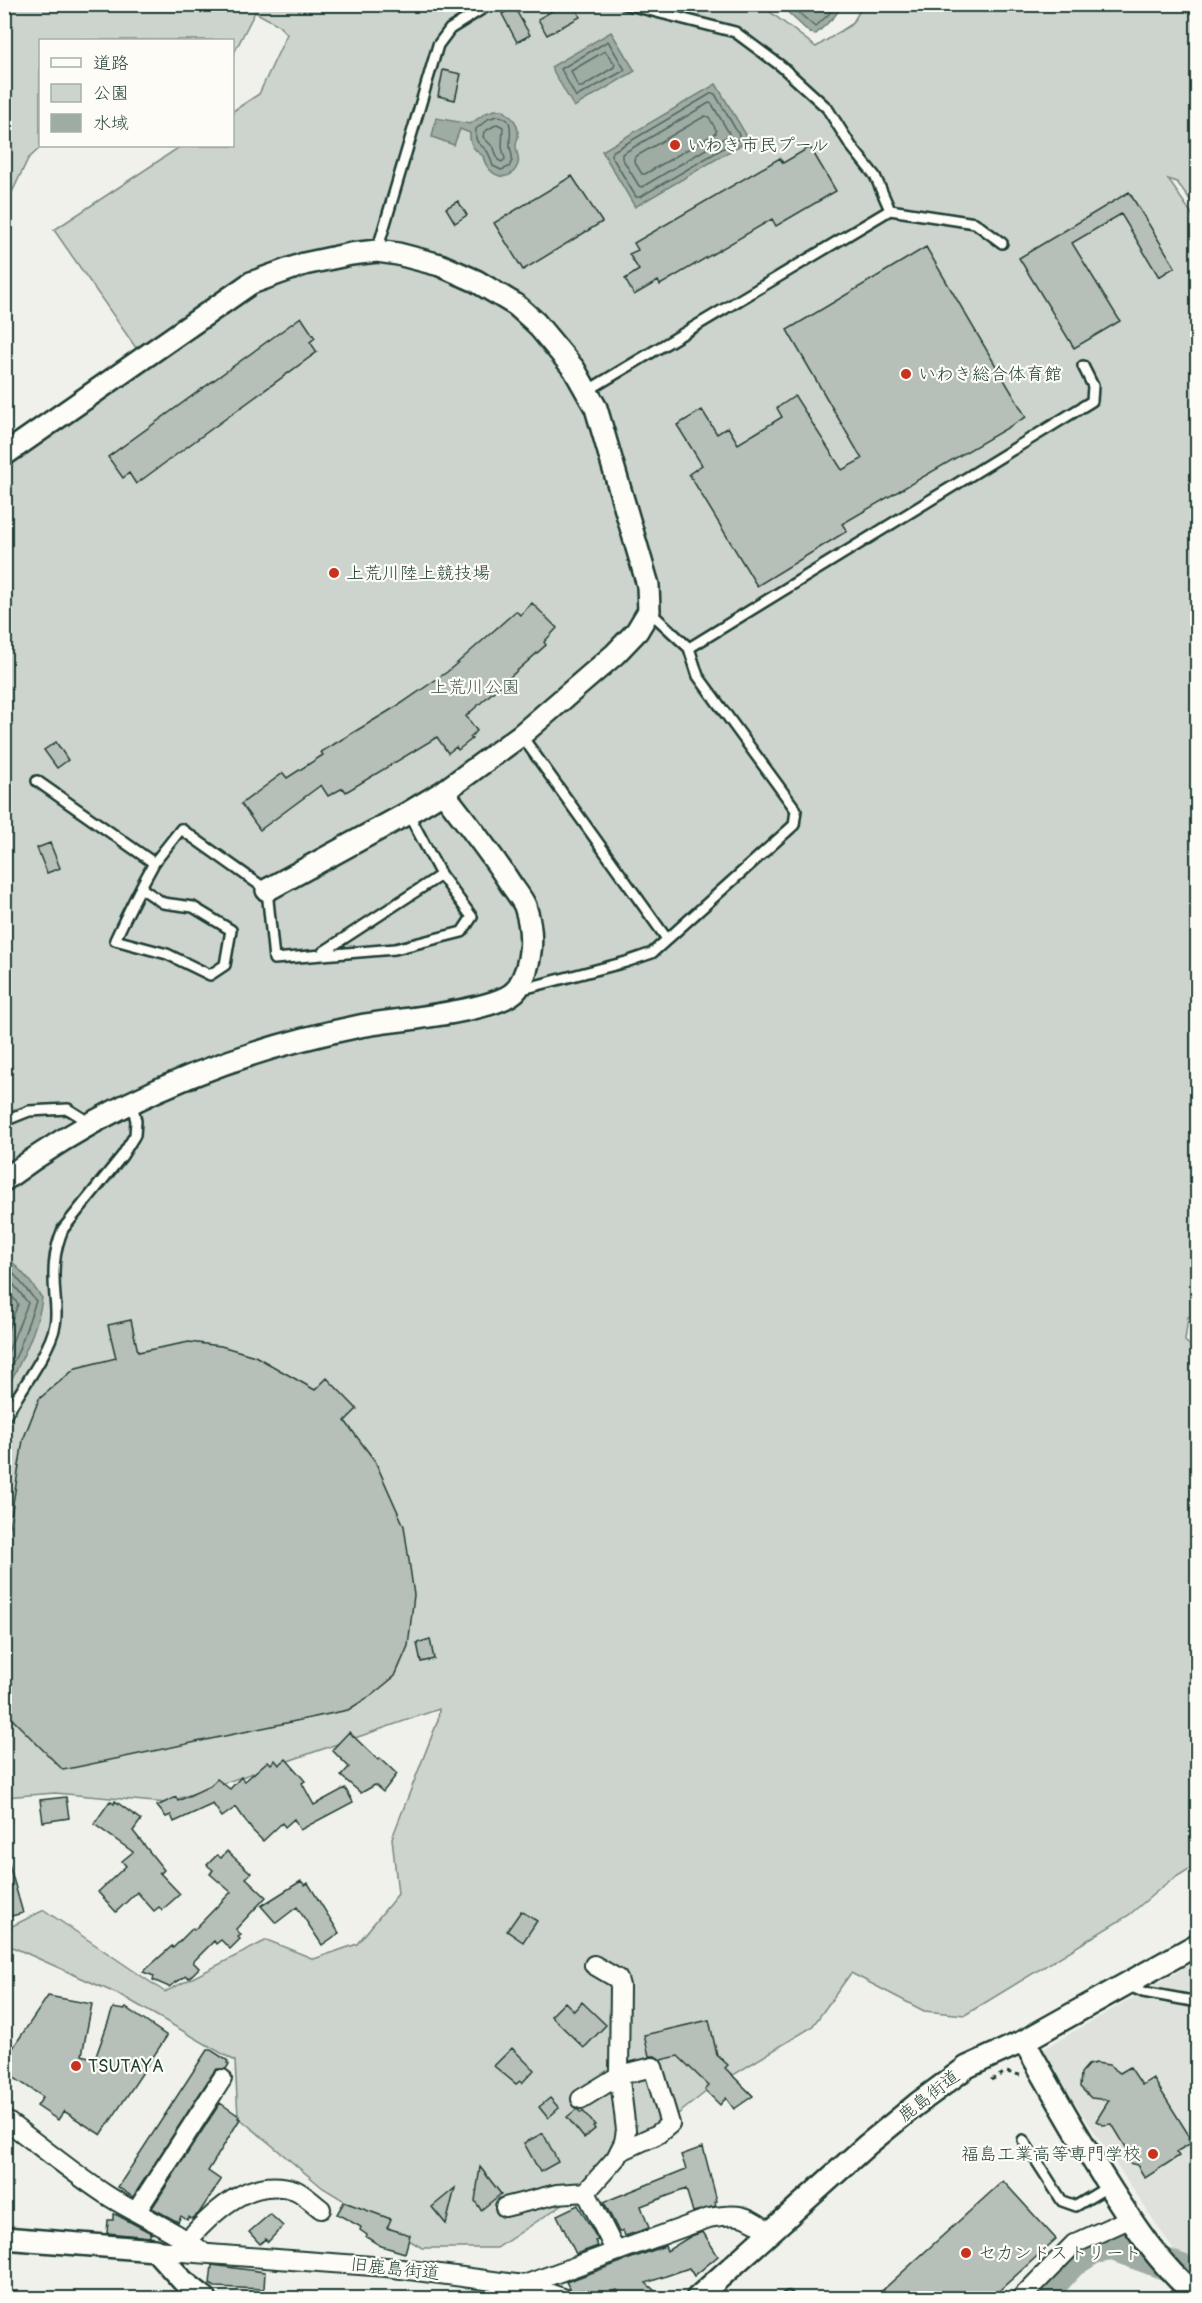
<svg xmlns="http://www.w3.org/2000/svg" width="1202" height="2303" viewBox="0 0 1202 2303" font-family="Pangolin,'Klee One',sans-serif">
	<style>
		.built { fill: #dfe2dc }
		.green { fill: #cdd3cd; stroke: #768880; stroke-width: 1.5 }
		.water { fill: #9faca4; stroke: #6c8077; stroke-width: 1.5 }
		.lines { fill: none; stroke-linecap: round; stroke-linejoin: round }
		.shore { stroke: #526961; stroke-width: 1.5 }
		.river { stroke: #9faca4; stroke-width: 32 }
		.building { fill: #b6bfb8; stroke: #1f3d34; stroke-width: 1.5 }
		.service-casing { stroke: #1f3d34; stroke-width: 14 }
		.minor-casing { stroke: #1f3d34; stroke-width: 22 }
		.tertiary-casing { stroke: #1f3d34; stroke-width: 26 }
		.path { stroke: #1f3d34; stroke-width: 3; stroke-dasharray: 4.5 4.5; stroke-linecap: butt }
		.service { stroke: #fdfcf7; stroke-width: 9 }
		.minor { stroke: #fdfcf7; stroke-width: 18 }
		.tertiary { stroke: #fdfcf7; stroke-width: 21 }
		.poi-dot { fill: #c8321e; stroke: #fdfcf7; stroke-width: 2 }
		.labels { text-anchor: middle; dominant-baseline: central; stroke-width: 4.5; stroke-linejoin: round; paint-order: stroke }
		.poi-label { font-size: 18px; fill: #1f3d34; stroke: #fdfcf7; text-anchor: start }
		.park-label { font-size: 18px; fill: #425b53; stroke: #fdfcf7 }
		.street-label { font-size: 18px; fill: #1f3d34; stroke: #fdfcf7 }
	</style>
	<rect width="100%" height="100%" fill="#f0f1eb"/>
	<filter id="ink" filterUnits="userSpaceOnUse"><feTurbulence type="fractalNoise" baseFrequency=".0167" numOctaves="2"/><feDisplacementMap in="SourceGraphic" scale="12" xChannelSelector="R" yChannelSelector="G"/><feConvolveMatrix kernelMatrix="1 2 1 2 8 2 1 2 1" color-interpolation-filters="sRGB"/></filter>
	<g filter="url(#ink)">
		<path class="built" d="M1197,1960V2261L1179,2258L1040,2051Z"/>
		<path class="green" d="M5,5H761L816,47L852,24L863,5H1197V209L1177,182L1168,179L1198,223V1312L1188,1317L1185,1341L1198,1353L1197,1864L1168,1882L1129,1915L965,2015L924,2011L851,1973L812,2027L707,2091L575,2196L497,2248H422L323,2188L238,2117L235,2061L124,1997L8,1945L12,1926L44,1910L165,1992L267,1940L314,1959L357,1944L398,1894L392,1838L438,1720L439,1709L166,1803L55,1793L5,1797V455L143,358L54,230L181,146H232L233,111L259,94L287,34L277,24L255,12L233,55L232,40H40V146H42L28,159L5,207Z"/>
		<path class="water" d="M780,5H843L834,17L816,34L810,33Z
			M611,32L635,71L574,107L551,67Z
			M716,84L749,140L635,207L602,151Z
			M495,110H503C513,118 519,123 518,137C517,140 516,143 516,146C516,153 520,157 518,164C510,186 487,176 483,156C474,150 469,144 470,133L460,129L454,145L432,137L436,118L470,124L486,113Z
			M5,1254L28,1279L42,1298C39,1326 18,1368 5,1392Z"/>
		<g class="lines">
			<path class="shore" d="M789,4L815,27L829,14L835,4
				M608,41L625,70L576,97L561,69Z
				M605,51L615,64L614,67L582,87H578L571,71Z
				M712,93L715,94L739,135V139L640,197H636L611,155L612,152Z
				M709,103L712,104L729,133L728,136L642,187L639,186L622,158V154Z
				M497,116C516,117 509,135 510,147C511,152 513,156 512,161L509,167L501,170L493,166C491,161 490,155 487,151C477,141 475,144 476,129L488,119Z
				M705,116L709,117L716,130V133L645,174H642L634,161L635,157Z
				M497,124L503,127L502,147L505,159L502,162L498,160L494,148L483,137L484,132Z
				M4,1262L36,1301L18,1352L4,1380
				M4,1272L28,1303L4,1362
				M4,1286L18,1304L4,1340"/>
			<path class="river" d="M1038,2298L1071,2262L1093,2248L1113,2245L1198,2276"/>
		</g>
		<path class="building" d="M564,4H574L580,17L547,35L538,19Z
			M514,7L530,35L517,42L502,14Z
			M443,70L461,74L455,100L438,96Z
			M810,147L836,191L776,226L772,219L660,285L658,281L634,295L625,279L639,270L629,254L638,250L634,243L780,158L783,163Z
			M572,176L602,222L523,270L494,223Z
			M1129,192L1175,267L1159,277L1121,214L1072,243L1120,321L1074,348L1019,258Z
			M458,201L467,215L455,223L446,208Z
			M926,247L1026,417L842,524L847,531L757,586L689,474L702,465L677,425L702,410L717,434L728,427L738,444L782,417L777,408L795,396L842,470L862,459L787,330Z
			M301,317L315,338L310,342L317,352L136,484L129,473L123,478L108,457Z
			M532,603L557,628L544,642L546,645L466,716L477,731L470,737L472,739L458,750L456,747L448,753L437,737L346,792L343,788L328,796L321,785L260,830L241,804L283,773L287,778L323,755L321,752L402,703L447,672L516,611L520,615Z
			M56,742L68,760L57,768L44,750Z
			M50,843L60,868L47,873L37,848Z
			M131,1320L138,1352L189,1342L221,1346L255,1356L315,1390L327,1378L357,1409L345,1421L375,1461L404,1526L414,1595L408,1646L395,1676L372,1695L348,1710L63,1770L4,1711V1561L23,1440L39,1399L76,1368L116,1358L108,1325Z
			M430,1639L434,1659L421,1662L417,1643Z
			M349,1732L378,1760L380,1758L397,1774L383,1792L375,1785L361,1793L341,1776L349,1767L332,1750Z
			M286,1759L305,1781L302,1783L314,1805L345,1788L353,1802L300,1830L294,1819L285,1827L282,1823L263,1841L252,1830L236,1807L222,1817L213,1804L174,1822L171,1815L166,1817L157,1806L176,1797L178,1801L210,1786L217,1779L230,1789L241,1777L245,1781L268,1761L271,1764L275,1760L279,1765Z
			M66,1797L69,1818L43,1822L40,1800Z
			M110,1801L114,1804L115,1801L141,1820L133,1831L164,1870L161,1873L159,1872L180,1894L162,1910L159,1907L154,1911L137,1892L116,1912L98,1892L126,1866L122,1861L133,1852L94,1824Z
			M227,1851L251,1873L246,1878L266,1897L236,1929L241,1935L238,1937L240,1939L230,1949L221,1940L216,1944L214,1941L193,1962L199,1968L189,1978L186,1976L169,1987L153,1980L154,1976L143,1972L172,1946L173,1948L193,1928L194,1930L231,1892L210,1874L213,1870L207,1865L217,1855L221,1858Z
			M4,1864H9L23,1913L4,1918Z
			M301,1881L305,1885L308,1883L339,1933L322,1945L297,1907L276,1923L261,1906Z
			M521,1911L537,1921L523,1942L507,1931Z
			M48,1996L92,2004L82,2055L95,2059L113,2008L124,2010L126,2008L167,2036L101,2135L64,2111L58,2120L37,2106L43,2097L4,2071V2061Z
			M565,2002L574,2011L582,2002L606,2025L584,2048L551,2016Z
			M709,2020L717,2055L728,2065L725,2068L753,2096L734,2109L726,2098L720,2105L705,2090L709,2086L678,2056L661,2060L655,2056H649L644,2035Z
			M512,2048L534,2070L522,2083L520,2081L516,2084L494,2066Z
			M207,2050H211L228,2061L227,2063L229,2064L226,2069H217L213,2073L133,2197L118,2187Z
			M1096,2063L1109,2065L1120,2073L1130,2067L1142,2085L1153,2078L1190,2137L1188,2138L1191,2143L1176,2152L1179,2156L1145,2178L1137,2165L1125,2162L1130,2154L1112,2124L1103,2125L1096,2121L1109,2100L1091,2098L1080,2087L1081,2073L1088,2065Z
			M550,2098L559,2108L548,2118L539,2107Z
			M220,2103L239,2116L238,2118L240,2119L208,2171L221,2180L199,2213L192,2219L189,2217L187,2220L181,2216L178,2222L152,2208Z
			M577,2109L581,2113L583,2111L595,2125L593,2126L595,2129L584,2138L567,2117Z
			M543,2133L558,2162L540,2172L524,2143Z
			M703,2147L717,2201L715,2202L716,2206L693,2212L686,2189L641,2206L649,2228L625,2236L623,2230L619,2232L604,2202L686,2169L681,2155Z
			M480,2167L501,2194L481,2210L475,2201Z
			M1003,2181L1056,2239L991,2298H874Z
			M455,2188L446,2224L432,2207Z
			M344,2202L391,2219L387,2228L410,2235L405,2253L381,2246L366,2237L367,2235L360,2230L361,2227L337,2214Z
			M578,2205L598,2240L595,2241L598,2246L576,2254L557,2215Z
			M113,2214L117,2215L153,2234L150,2232V2237L107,2233L108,2220H113Z
			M270,2214L283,2226L268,2242L265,2239L260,2244L249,2232Z
			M703,2232L718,2256L694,2276L689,2268L646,2283L663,2298H625L617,2290L596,2298H585L582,2290L573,2294L566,2282L665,2246L667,2251L691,2236Z
			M212,2265L265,2272L264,2289L215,2287L210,2284Z"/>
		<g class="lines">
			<defs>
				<path id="service" d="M625,4L735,32L781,66L827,108L851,146L875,176L890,210
					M377,251L438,45L450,29L490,4
					M587,391L890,210L975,223L1002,243
					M689,648L1092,401L1093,386L1083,366
					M521,735L667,939
					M37,781L154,863L181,829L267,890L274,959L395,949L462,932L472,917L441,875L408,813
					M141,888L163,903L193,907L231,930L225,965L210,975L167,954L115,940C127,914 140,888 154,863
					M323,952L441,875
					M519,990L626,962L652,953L794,825L796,810L698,676L689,648L649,611
					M4,1121L29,1111L68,1109L92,1124
					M4,1418C18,1394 51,1350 55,1325C57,1316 56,1306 55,1297C53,1273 53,1252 63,1229L122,1156L135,1135L136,1121L132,1103
					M1127,1985L1143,1992L1198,2002
					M1023,2140L1062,2201L1076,2206L1109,2186
					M786,2298L788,2297"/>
				<path id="minor" d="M581,2099L620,2075L653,2067L670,2124L658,2134L619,2152
					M4,2119C38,2144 70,2171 105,2194C137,2215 174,2229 204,2253
					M586,2192L615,2250
					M505,2207L557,2194L586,2192L616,2158L624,2142L626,2130L619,2072L620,1986L618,1979L594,1965
					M136,2212L222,2079
					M188,2240C214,2211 251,2175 295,2190C304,2194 313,2203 321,2209
					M155,2250L386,2267L524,2285L709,2218C737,2213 747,2214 769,2232
					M524,2285L563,2298
					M1021,2298L1074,2244L1129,2219"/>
				<path id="tertiary" d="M4,455L251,283L304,264L351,254L377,251L398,254L440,265L476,281L516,305L535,322L574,369L596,408L648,585L649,611L637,631L615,654L521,735L443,792L408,813L267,890
					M4,1180C109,1102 232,1052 360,1026C390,1020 501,1012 517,989C533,965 534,933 525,906C521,897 513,888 508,880C488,849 465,821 443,792
					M1024,2041C1051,2089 1077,2136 1107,2183C1133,2224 1160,2266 1198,2297
					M4,2238L155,2250L183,2281L205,2298
					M697,2298L867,2145L917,2104L967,2067L1024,2041L1198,1944"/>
			</defs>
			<use href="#service" class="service-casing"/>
			<use href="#minor" class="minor-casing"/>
			<use href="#tertiary" class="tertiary-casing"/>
			<path class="path" d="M991,2080L1006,2072L1020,2075"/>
			<use href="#service" class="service"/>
			<use href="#minor" class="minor"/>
			<use href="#tertiary" class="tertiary"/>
		</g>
	</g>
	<g class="poi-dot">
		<circle cx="675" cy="145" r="6"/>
		<circle cx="906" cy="374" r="6"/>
		<circle cx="334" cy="573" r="6"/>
		<circle cx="76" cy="2066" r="6"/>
		<circle cx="1153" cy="2154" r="6"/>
		<circle cx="966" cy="2253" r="6"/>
	</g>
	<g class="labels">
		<g class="poi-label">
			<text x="687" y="145">いわき市民プール</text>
			<text x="918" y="374">いわき総合体育館</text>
			<text x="346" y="573">上荒川陸上競技場</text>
			<text x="88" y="2066">TSUTAYA</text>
			<text x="1141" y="2154" text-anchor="end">福島工業高等専門学校</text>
			<text x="978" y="2253">セカンドストリート</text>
		</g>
		<g class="park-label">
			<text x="475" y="687">上荒川公園</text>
		</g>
		<g class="street-label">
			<text transform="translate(929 2096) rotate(-38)">鹿島街道</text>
			<text transform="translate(395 2269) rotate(6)">旧鹿島街道</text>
		</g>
	</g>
	<rect width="1202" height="2303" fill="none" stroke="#fdfcf7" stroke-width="24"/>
	<rect x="12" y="12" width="1178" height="2279" fill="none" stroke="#1f3d34" stroke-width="2" filter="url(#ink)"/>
	<rect x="39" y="39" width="195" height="108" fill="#fdfcf7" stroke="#a4b0a9" stroke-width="1.5"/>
	<rect x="51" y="58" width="30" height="9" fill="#fdfcf7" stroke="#a4b0a9" stroke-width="1.5"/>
	<text x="93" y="69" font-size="18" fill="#1f3d34">道路</text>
	<rect x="51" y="84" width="30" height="18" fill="#cdd3cd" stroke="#a4b0a9" stroke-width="1.5"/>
	<text x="93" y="99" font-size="18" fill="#1f3d34">公園</text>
	<rect x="51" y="114" width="30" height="18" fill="#9faca4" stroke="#a4b0a9" stroke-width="1.5"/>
	<text x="93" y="129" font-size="18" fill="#1f3d34">水域</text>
</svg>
